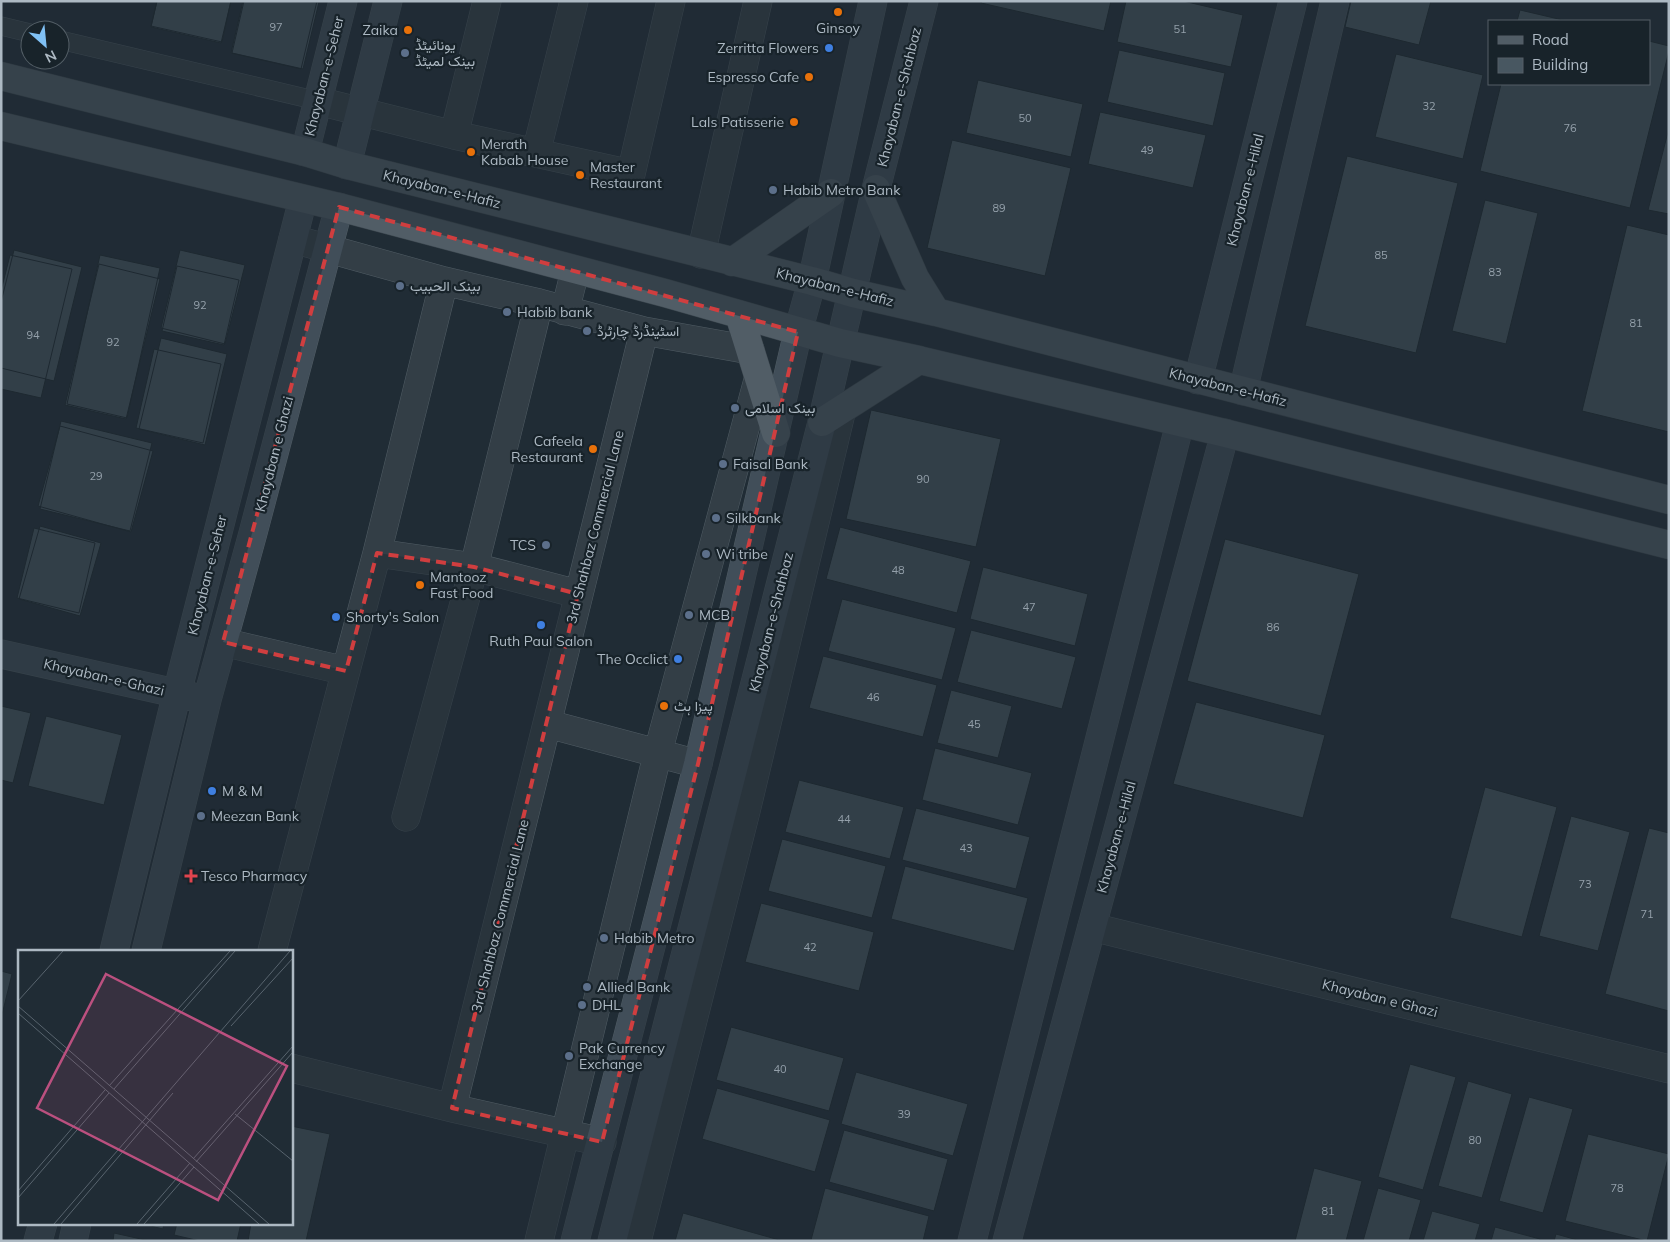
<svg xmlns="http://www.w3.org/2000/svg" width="1670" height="1242" viewBox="0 0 1670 1242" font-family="Mulish,Vazirmatn,sans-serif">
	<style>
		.building { fill: #485761; stroke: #1a252c }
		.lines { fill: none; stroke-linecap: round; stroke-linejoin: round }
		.lane-casing { stroke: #505c64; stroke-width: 19 }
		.street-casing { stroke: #505c64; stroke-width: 29 }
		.secondary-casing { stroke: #505c64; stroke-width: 29 }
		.primary-casing { stroke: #3c474f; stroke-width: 29 }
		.lane { stroke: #333e46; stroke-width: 18 }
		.street { stroke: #333e46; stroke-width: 28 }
		.secondary { stroke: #414e59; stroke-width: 28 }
		.primary { stroke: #515d66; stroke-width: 28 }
		.marked { fill: none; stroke: #d03e3f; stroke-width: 4; stroke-dasharray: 10 6; stroke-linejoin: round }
		.food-dot { fill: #e8710a; stroke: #18232a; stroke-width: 2 }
		.shop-dot { fill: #3f7fe0; stroke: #18232a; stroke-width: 2 }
		.service-dot { fill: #5c6f8a; stroke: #18232a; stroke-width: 2 }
		.health-dot { fill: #e0444e; stroke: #18232a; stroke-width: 2 }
		.labels { text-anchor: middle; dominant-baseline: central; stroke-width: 4.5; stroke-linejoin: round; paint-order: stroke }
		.number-label { font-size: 11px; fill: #94a0aa }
		.poi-label { font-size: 14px; fill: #adb9c3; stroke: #18232a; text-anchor: start }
		.street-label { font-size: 14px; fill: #adb9c3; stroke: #18232a }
		.inset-road { fill: none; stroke: #58646e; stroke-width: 1 }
		.view { fill: #bb507f; fill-opacity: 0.15; stroke: #bb507f; stroke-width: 2.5 }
		.inset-edge { fill: none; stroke: #adb9c3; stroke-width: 2.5 }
	</style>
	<rect width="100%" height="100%" fill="#202c35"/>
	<path class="building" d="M157,1H231L221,43L151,27Z
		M157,1H231L222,42L151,26Z
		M243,1H317L301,69L231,53Z
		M244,1L319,2L303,69L232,53Z
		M982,1H1111L1104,31L981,3Z
		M1126,1H1183L1243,15L1231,67L1117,42Z
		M1351,1H1431L1419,45L1345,27Z
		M1520,10L1567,21H1517Z
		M1649,41L1669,46V51L1630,208L1480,171L1501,84H1649Z
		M1119,50L1225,73L1213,126L1107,102Z
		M1396,54L1483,75L1463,159L1375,137Z
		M978,80L1083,104L1071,157L966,133Z
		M1100,112L1206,135L1193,188L1088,164Z
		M1669,128V214L1648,210Z
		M952,140L1071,168L1045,276L927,248Z
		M1347,156L1458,183L1416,353L1305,326Z
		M1485,200L1538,213L1506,344L1452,331Z
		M1627,225L1669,235V432L1582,411Z
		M14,250L82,267L54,381L1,368V302Z
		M180,250L245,265L225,344L161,328Z
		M10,255L72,269L41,398L1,389V291Z
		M100,255L160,268L127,418L67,404Z
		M99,264L160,279L126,419L65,405Z
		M177,266L239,280L224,345L162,331Z
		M161,338L227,354L205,445L139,429Z
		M154,349L221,364L203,443L136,428Z
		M871,410L1001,439L976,547L846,519Z
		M61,421L152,443L130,531L40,509Z
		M60,426L153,451L131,532L38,506Z
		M40,526L101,543L80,616L19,599Z
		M840,527L971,561L957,613L826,579Z
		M34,528L95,543L79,613L17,598Z
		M1225,539L1359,574L1321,716L1187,681Z
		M983,567L1088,594L1075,646L970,619Z
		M842,599L956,628L942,680L828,651Z
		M971,630L1076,657L1062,709L957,682Z
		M823,656L937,685L923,737L809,708Z
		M951,690L1012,706L998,758L937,743Z
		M1196,702L1325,735L1303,818L1173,784Z
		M1,706L31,713L13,783L1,780Z
		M46,716L122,735L104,805L28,786Z
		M935,748L1032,773L1018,825L922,800Z
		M799,780L904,807L890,859L785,832Z
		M1485,787L1557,807L1522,937L1450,918Z
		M916,808L1030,837L1016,889L902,860Z
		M1571,816L1630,832L1598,951L1539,936Z
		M1649,828L1669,833V1011L1605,994Z
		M782,839L886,866L872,918L768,891Z
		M905,866L1028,898L1014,951L891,919Z
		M761,903L874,932L859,991L745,962Z
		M1,971L12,974L1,1019Z
		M731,1027L844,1058L829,1111L716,1080Z
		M1410,1064L1456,1077L1423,1190L1378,1177Z
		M856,1072L968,1104L953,1156L841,1124Z
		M1468,1081L1512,1094L1482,1198L1438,1186Z
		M717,1088L830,1120L815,1172L702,1139Z
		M1529,1097L1573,1109L1543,1213L1499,1201Z
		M291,1126L330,1134L306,1241H248L251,1223H291Z
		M844,1130L948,1159L934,1211L829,1182Z
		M1588,1134L1669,1154L1647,1241L1565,1221Z
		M1314,1168L1362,1181L1346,1241H1295Z
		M825,1188L929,1216L923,1241L811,1240Z
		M1378,1188L1421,1200L1409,1241H1363Z
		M1432,1211L1480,1224L1475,1241H1423Z
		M683,1213L783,1241H675Z
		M138,1223H164L163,1229Z
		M177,1223H241L237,1241H200L174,1235Z
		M1495,1227L1540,1239V1241H1491Z
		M114,1233L150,1241H113Z
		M1556,1234L1581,1241H1554Z"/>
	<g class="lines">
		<defs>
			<path id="lane" d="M1,26L30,33
				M60,40L318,101"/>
			<path id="street" d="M318,101L454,135L631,174L671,1
				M454,135L487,1
				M536,153L574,1
				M293,239L444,281L539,303L644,331L750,350
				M701,254L758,1
				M565,311L575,271
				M377,553L474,567L578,594
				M223,642L346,671
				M548,724L698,764
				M406,817L474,567L539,303
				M1092,927L1669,1069
				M272,951L377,553L444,281
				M291,1068L452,1108L602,1142
				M452,1108C517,849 579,590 644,331
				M539,1241L658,752L758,380
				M637,1241L746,811L842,409"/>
			<path id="secondary" d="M305,152L343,1
				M347,165L388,1
				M1198,380L1293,1
				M1243,391L1335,1
				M1,654L193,697
				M114,951L177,693L303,199
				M146,951L207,700L253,533L339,207
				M38,1241L43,1223
				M73,1241L77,1223
				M575,1241L698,764L798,332L812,281L873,1
				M612,1241L822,422L876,189L924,1
				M972,1241L1180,423
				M1007,1241L1225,433"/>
			<path id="primary" d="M1,76L305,152L347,165L812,281L853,293L936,312L1669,500
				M1,126L339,207L665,293L840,343L919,360L1225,433L1669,545
				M876,189L915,278L936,312
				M732,262L831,193
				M739,314L776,433
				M822,422L919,360"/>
		</defs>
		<use href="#lane" class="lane-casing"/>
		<use href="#street" class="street-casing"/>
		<use href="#secondary" class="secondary-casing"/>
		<use href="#primary" class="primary-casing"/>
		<use href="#lane" class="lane"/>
		<use href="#street" class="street"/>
		<use href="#secondary" class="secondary"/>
		<use href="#primary" class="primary"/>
	</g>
	<path d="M0 0H1670V1242H0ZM339,207L798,332L698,764L602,1142L452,1108L578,594L474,567L377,553L346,671L223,642Z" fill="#202c35" fill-opacity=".55" fill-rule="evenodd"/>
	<path class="marked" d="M339,207L798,332L698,764L602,1142L452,1108L578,594L474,567L377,553L346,671L223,642Z"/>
	<g class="food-dot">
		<circle cx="838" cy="12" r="5"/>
		<circle cx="408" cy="30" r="5"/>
		<circle cx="809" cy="77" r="5"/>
		<circle cx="794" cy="122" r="5"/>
		<circle cx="471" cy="152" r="5"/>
		<circle cx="580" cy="175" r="5"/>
		<circle cx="593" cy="449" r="5"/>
		<circle cx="420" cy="585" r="5"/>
		<circle cx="664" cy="706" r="5"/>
	</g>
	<g class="shop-dot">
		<circle cx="829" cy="48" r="5"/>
		<circle cx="336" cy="617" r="5"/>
		<circle cx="541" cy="625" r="5"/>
		<circle cx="678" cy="659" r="5"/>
		<circle cx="212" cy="791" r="5"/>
	</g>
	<g class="service-dot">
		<circle cx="405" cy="53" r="5"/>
		<circle cx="773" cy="190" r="5"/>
		<circle cx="400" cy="286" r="5"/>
		<circle cx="507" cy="312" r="5"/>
		<circle cx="587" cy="331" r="5"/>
		<circle cx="735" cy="408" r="5"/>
		<circle cx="723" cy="464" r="5"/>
		<circle cx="716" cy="518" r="5"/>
		<circle cx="546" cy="545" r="5"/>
		<circle cx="706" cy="554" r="5"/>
		<circle cx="689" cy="615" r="5"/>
		<circle cx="201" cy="816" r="5"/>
		<circle cx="604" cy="938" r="5"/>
		<circle cx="587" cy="987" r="5"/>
		<circle cx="582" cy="1005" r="5"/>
		<circle cx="569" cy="1056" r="5"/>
	</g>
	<path class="health-dot" d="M188.5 868.5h5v5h5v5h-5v5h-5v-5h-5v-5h5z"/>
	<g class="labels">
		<g class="number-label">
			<text x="276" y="27">97</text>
			<text x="1180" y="29">51</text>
			<text x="1429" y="106">32</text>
			<text x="1025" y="118">50</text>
			<text x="1570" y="128">76</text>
			<text x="1147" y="150">49</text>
			<text x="999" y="208">89</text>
			<text x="1381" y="255">85</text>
			<text x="1495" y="272">83</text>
			<text x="200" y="305">92</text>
			<text x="1636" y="323">81</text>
			<text x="33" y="335">94</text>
			<text x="113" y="342">92</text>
			<text x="96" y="476">29</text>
			<text x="923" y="479">90</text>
			<text x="898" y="570">48</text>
			<text x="1029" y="607">47</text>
			<text x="1273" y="627">86</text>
			<text x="873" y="697">46</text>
			<text x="974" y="724">45</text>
			<text x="844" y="819">44</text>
			<text x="966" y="848">43</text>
			<text x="1585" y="884">73</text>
			<text x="1647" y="914">71</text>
			<text x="810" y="947">42</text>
			<text x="780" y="1069">40</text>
			<text x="904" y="1114">39</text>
			<text x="1475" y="1140">80</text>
			<text x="1617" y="1188">78</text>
			<text x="1328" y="1211">81</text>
		</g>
		<g class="poi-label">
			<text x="838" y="28" text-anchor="middle">Ginsoy</text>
			<text x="398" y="30" text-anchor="end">Zaika</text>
			<text x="415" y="45">یونائیٹڈ<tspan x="415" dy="16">بینک لمیٹڈ</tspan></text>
			<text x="819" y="48" text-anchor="end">Zerritta Flowers</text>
			<text x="799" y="77" text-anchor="end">Espresso Cafe</text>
			<text x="784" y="122" text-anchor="end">Lals Patisserie</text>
			<text x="481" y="144">Merath<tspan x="481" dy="16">Kabab House</tspan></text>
			<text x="590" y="167">Master<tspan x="590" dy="16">Restaurant</tspan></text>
			<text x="783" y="190">Habib Metro Bank</text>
			<text x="410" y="286">بينک الحبيب</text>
			<text x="517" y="312">Habib bank</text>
			<text x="597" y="331">اسٹینڈرڈ چارٹرڈ</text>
			<text x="745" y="408">بینک اسلامی</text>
			<text x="583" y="441" text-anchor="end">Cafeela<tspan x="583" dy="16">Restaurant</tspan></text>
			<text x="733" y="464">Faisal Bank</text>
			<text x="726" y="518">Silkbank</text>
			<text x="536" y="545" text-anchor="end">TCS</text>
			<text x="716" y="554">Wi tribe</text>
			<text x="430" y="577">Mantooz<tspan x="430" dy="16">Fast Food</tspan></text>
			<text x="699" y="615">MCB</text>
			<text x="346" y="617">Shorty's Salon</text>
			<text x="541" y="641" text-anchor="middle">Ruth Paul Salon</text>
			<text x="668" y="659" text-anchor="end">The Occlict</text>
			<text x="674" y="706">پیزا ہٹ</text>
			<text x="222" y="791">M &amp; M</text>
			<text x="211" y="816">Meezan Bank</text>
			<text x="201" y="876">Tesco Pharmacy</text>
			<text x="614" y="938">Habib Metro</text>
			<text x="597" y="987">Allied Bank</text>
			<text x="592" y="1005">DHL</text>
			<text x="579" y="1048">Pak Currency<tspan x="579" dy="16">Exchange</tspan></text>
		</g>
		<g class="street-label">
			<text transform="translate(324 76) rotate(-76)">Khayaban-e-Seher</text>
			<text transform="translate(899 97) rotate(-76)">Khayaban-e-Shahbaz</text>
			<text transform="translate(442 189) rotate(14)">Khayaban-e-Hafiz</text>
			<text transform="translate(1245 190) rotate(-76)">Khayaban-e-Hilal</text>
			<text transform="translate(835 287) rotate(14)">Khayaban-e-Hafiz</text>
			<text transform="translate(1228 387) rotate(14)">Khayaban-e-Hafiz</text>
			<text transform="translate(274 454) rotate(-76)">Khayaban e Ghazi</text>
			<text transform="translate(595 527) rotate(-76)">3rd Shahbaz Commercial Lane</text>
			<text transform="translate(207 575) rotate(-76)">Khayaban-e-Seher</text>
			<text transform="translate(771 622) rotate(-76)">Khayaban-e-Shahbaz</text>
			<text transform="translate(104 677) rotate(13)">Khayaban-e-Ghazi</text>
			<text transform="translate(1116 837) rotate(-75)">Khayaban-e-Hilal</text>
			<text transform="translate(500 916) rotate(-76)">3rd Shahbaz Commercial Lane</text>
			<text transform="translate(1380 998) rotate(14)">Khayaban e Ghazi</text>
		</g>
	</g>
	<g transform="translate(18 950)">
		<rect width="275" height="275" fill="#202c35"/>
		<path class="inset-road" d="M0,51L45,1M0,56L251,274M0,63L241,274M213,76L275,8M91,136L212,1M96,139L217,1M217,164L275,211M175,209L275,96M178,212L275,102M0,241L87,140M0,248L91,143M36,274L272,1M43,274L155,143M119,274L172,213M126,274L176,217"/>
		<path class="view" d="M88,24L269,116L200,250L19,158Z"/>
		<rect width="275" height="275" class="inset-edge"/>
	</g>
	<rect width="1670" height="1242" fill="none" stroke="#adb9c3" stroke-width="5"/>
	<rect x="1488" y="20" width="162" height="65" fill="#18232a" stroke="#545f67"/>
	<rect x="1498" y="36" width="25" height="8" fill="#515d66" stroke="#545f67"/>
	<text x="1532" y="45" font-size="15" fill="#adb9c3">Road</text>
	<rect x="1498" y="58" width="25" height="15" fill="#485761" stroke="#545f67"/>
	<text x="1532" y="70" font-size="15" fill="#adb9c3">Building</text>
	<g transform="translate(45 45) rotate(153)"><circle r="24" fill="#18232a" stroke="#545f67"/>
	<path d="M0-4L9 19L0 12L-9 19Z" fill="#80c1f5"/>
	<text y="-8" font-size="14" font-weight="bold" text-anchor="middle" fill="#adb9c3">N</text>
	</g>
</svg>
